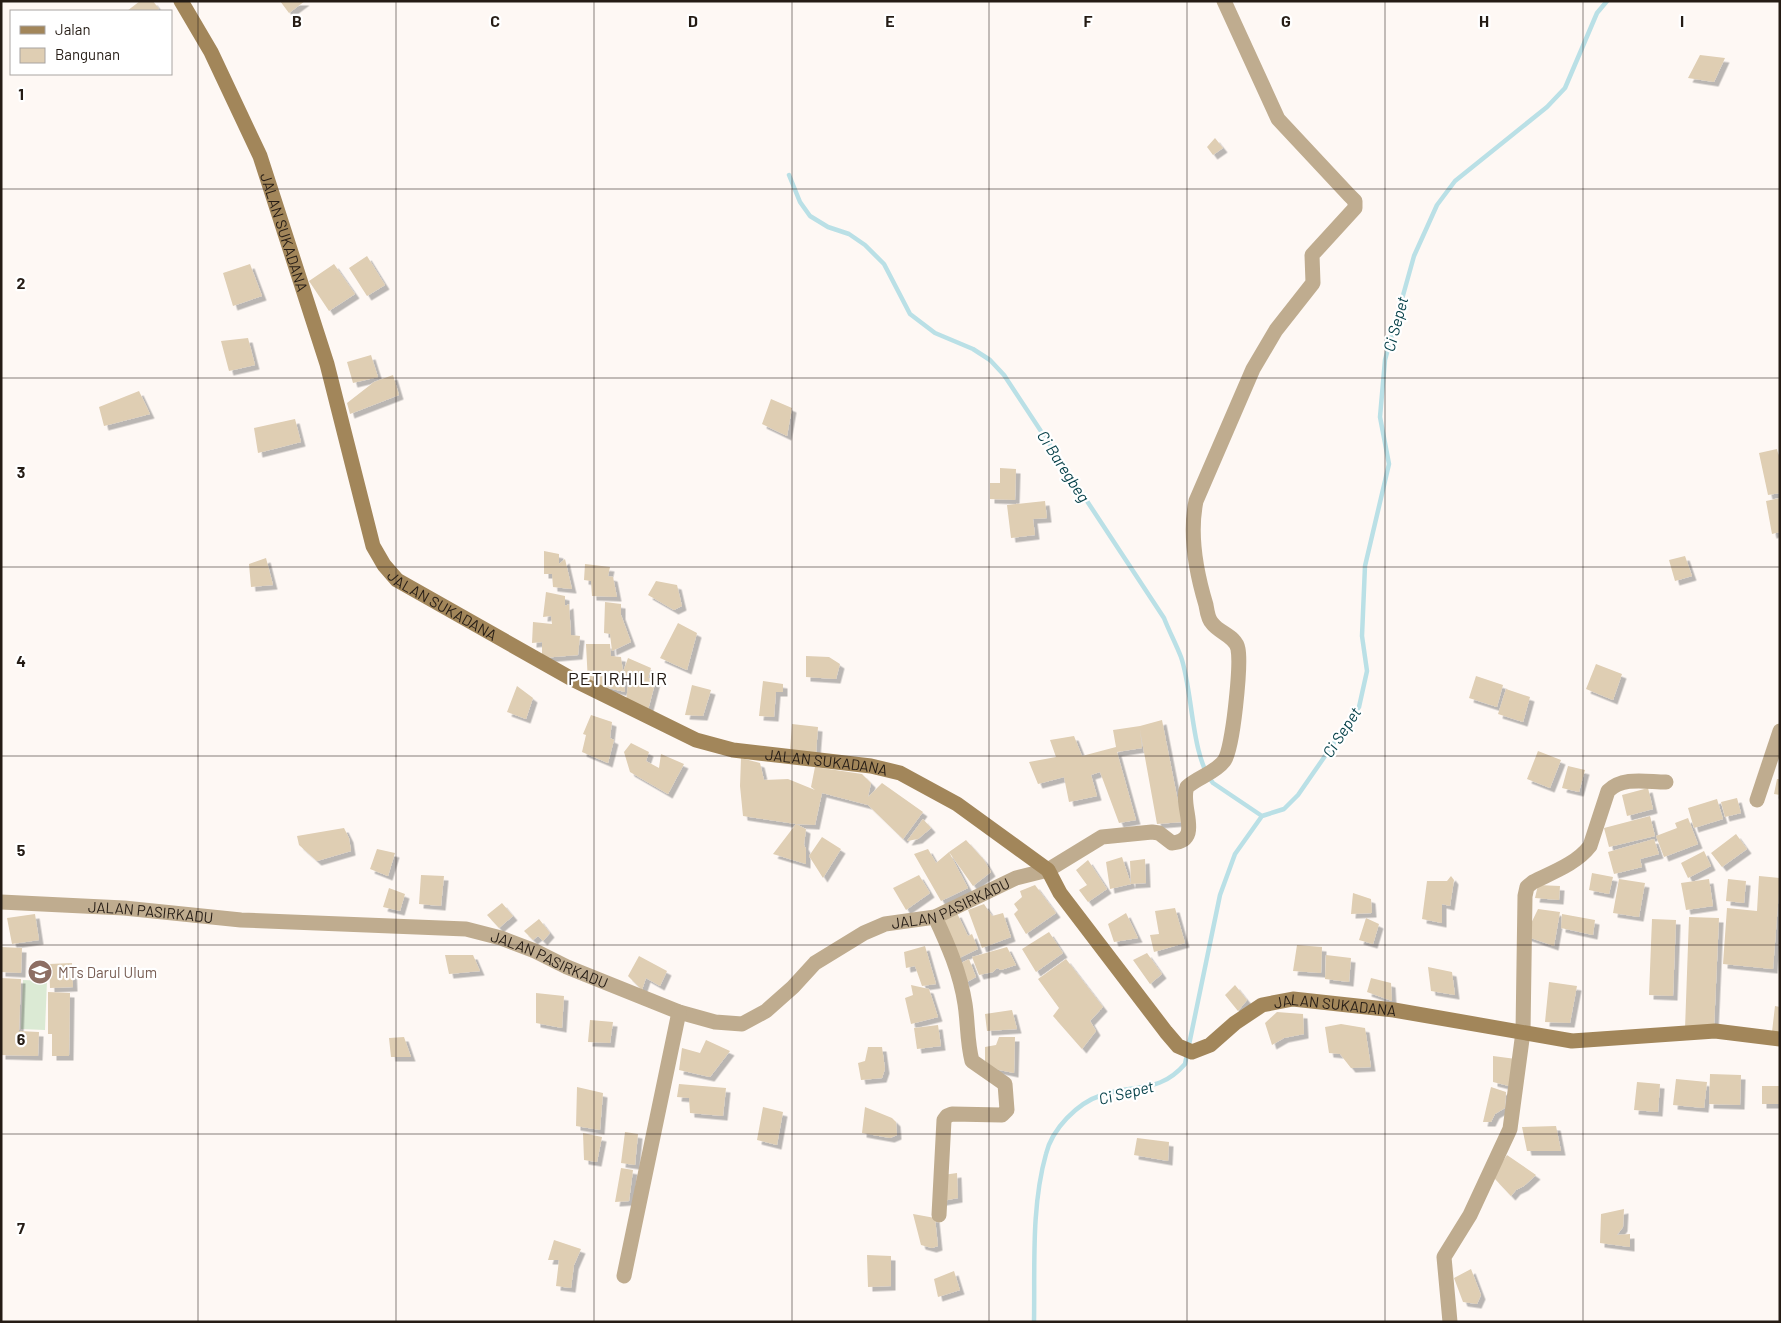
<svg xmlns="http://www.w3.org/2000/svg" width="1781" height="1323" viewBox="0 0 1781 1323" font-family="Barlow,sans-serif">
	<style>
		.green { fill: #dbead4 }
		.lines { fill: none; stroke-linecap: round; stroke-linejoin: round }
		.stream { stroke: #bae0e6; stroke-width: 4.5 }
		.building { fill: #dfceb3; filter: url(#shadow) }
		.street { stroke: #bfac8f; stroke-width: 15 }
		.secondary { stroke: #a2865a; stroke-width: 15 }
		.grid { fill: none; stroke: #251c15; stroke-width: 1; stroke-opacity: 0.55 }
		.labels { text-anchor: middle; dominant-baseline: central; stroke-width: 4.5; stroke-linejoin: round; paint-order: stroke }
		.street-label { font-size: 15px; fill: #251c15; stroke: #fff }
		.education-label { font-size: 15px; fill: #785e54; stroke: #fff; text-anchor: start }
		.water-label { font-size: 16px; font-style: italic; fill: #043f47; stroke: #fff }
		.quarter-label { font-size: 18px; letter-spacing: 1px; fill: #251c15; stroke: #fff }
		.grid-label { font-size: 16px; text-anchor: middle; font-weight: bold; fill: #251c15; stroke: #fff; stroke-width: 4.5; stroke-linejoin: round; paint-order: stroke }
	</style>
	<defs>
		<filter id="shadow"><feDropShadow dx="4.5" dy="4.5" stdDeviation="0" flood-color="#0004"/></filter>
	</defs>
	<rect width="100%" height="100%" fill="#fef8f4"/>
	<path class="green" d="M23,980L47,981L45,1030L21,1029Z"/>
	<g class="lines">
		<path class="stream" d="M789,175L800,202L810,216L828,227L849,234L865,245L884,264L910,314L935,333L973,349L990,360L1004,375L1164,618C1169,631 1176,644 1181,657C1193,691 1191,757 1213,783L1262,816
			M1034,1322C1035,1267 1031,1207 1046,1154C1052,1129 1077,1103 1102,1095C1136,1083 1159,1094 1185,1064L1220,895L1235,854L1262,816L1284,809L1298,795L1359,707L1367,671L1362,636L1365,566L1389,464L1380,417L1385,360L1414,256L1437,205L1455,181L1547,107L1565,88L1597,13L1607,1"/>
	</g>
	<path class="building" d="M140,1H153L159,9L155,11H127Z
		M280,1H305L289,13Z
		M1700,55L1725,58L1714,82L1688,78Z
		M1215,138L1223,148L1213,155L1207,147Z
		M367,256L385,285L367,296L349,268Z
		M250,264L262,296L233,306L223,273Z
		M334,264L355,294L329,311L309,281Z
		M248,338L255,365L229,371L221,341Z
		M371,355L378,377L353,383L347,362Z
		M393,375L399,395L350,414L347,403L374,382Z
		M139,391L150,414L104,426L99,407Z
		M771,399L792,408L787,436L762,424Z
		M295,419L301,442L258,453L254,428Z
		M1777,449L1780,461V493L1768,495L1759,453Z
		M1000,468L1016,469L1015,500L990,499V483H1000Z
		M1780,498V532L1772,534L1766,501Z
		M1045,501L1047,518L1033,519L1035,535L1011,538L1007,505Z
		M544,551L559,554V564L565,559L572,589L553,587L552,574H544Z
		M1685,556L1692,576L1675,581L1669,560Z
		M266,558L273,585L251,587L249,564Z
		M585,564L610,567L608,576L613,577L617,597L592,596L591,581L584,580Z
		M656,581L677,585L682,606L674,610L648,595Z
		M546,592L565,596V606L569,604L571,635L580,636L578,655L542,658V642L532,643L533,622L552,624L551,616L543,617Z
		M605,602L621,604V615L631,642L612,651L610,634L604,633Z
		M678,623L697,633L687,670L660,658Z
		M586,644H610L611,656L621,657L623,672L628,658L651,668L648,678L656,680L648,710L626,701L629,678L623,675L625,692L588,683Z
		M806,656L829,657L840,664L836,679L806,677Z
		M1596,664L1622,674L1613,700L1586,689Z
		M1476,676L1503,685L1497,707L1469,698Z
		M763,681L783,684V692H776L774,717L759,716Z
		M692,685L711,690L703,716L685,715Z
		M517,686L533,698L526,719L507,712Z
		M1506,689L1530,697L1523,722L1498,714Z
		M591,715L612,722L610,738L614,740L608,763L582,752L586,735L583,734Z
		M1162,720L1182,822L1157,824L1140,730L1142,748L1117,752L1136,820L1119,823L1100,772L1091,775L1097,796L1069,802L1064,777L1038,784L1029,762L1056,757L1050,740L1074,736L1082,756L1116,747L1113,730L1140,726Z
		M792,724L818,727L816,753L790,751Z
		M631,743L649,752L646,761L659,768L661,754L684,764L668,794L630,772L624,752Z
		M1538,751L1561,760L1550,788L1527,779Z
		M741,758L760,763L764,780L788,779L815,790L811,787L815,767L862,774L871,783L868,797L882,783L923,812L903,839L868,805L822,793L815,825L796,824L806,829L804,845L806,849V864L773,854L796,824L743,816L740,786Z
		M1568,766L1585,770L1579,792L1562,788Z
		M1777,779H1780V795L1774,794Z
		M1648,788L1653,809L1627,816L1622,795Z
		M1737,798L1741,813L1725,817L1721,802Z
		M1717,799L1723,819L1694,828L1688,808Z
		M1650,816L1655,836L1609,847L1604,828Z
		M1688,818L1698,844L1664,857L1656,836L1677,828L1675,823Z
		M923,819L931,828L918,839L907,841Z
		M344,828L349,838L351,851L317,861L299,845L297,836Z
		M1736,834L1747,849L1722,867L1711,853Z
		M822,837L841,849L823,878L809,856Z
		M1654,839L1659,854L1640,859L1642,867L1614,874L1608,852Z
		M966,840L984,860L991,872L973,886L949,852Z
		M377,849L395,853L388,876L370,869Z
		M928,849L936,863L949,852L968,888L941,901L914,854Z
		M1704,851L1711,866L1688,878L1681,863Z
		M1122,857L1131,884L1110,889L1106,862Z
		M1145,859L1146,883L1131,884L1130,861Z
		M1088,860L1107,889L1088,902L1079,890L1087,885L1076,870Z
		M1592,873L1613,877L1609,894L1589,890Z
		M421,875L444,876L441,906L419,904Z
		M919,875L930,893L906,910L893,888Z
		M1451,876L1454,880L1450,906L1442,904V923L1422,919L1427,881H1447Z
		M1759,876L1780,878L1773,969L1723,964L1727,908L1757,911Z
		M1619,879L1645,883L1639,917L1613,913Z
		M1709,879L1713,906L1686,910L1681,883Z
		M1728,879L1746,881L1744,903L1726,901Z
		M1035,885L1056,913L1026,934L1014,914L1018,910L1014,904L1022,897L1020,891Z
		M1538,885L1560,886L1559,900L1535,898Z
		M389,888L405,894L400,911L383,907Z
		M1353,893L1371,899L1372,913L1351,914Z
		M502,903L513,916L499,928L487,915Z
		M984,904L992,916L1003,913L1011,937L982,948L968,910Z
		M1175,908L1185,943L1154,952L1150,935L1159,934L1155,911Z
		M1538,909L1560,912L1554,946L1525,936Z
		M957,913L968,936L972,934L978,949L955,960L940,919Z
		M1126,913L1138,938L1114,942L1108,924Z
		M35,914L39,940L12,944L7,918Z
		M1562,914L1595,920L1593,935L1561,928Z
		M1689,917L1719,918L1714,1028L1685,1029Z
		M1366,918L1379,924L1373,944L1359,940Z
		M539,919L550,933L543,941L538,936L533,940L524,931Z
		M1652,919L1676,920L1673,996L1649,995Z
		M1049,932L1063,953L1036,972L1022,949Z
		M1297,945L1322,947L1321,973L1293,971Z
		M925,946L936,984L922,986L915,966L906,968L904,952Z
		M1,947L22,948L21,973L1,972Z
		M1007,947L1016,965L1001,970L997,968L993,972L979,975L972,957Z
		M1147,953L1162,974L1150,984L1133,960Z
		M445,955H473L480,971L449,974Z
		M1326,955L1351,958L1349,982L1325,979Z
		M639,956L667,971L660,986L646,978L642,990L628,976Z
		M969,959L976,977L965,983L957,965Z
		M1066,959L1103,1007L1090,1021L1096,1031L1082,1049L1053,1016L1059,1008L1038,979Z
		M72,963L73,987L50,988L49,964Z
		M1428,967L1452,972L1455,995L1431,991Z
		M1,978L21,979L19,1031L39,1032L38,1056L1,1055Z
		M1371,978L1391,983L1392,1001L1367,992Z
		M1549,982L1577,986L1570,1023L1545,1022Z
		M911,985L929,989L938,1017L911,1024L905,998L913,995Z
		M1235,985L1247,1000L1238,1011L1225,995Z
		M48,992L70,993L69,1056H52V1034H48Z
		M536,993L564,996L562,1028L536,1023Z
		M1775,1006L1780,1007V1033L1772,1032Z
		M1012,1010L1017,1029L987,1031L985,1014Z
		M1277,1012L1303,1014L1304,1034L1284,1038L1272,1045L1265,1023Z
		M590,1020L613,1022L610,1043L588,1042Z
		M1341,1024L1365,1028L1371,1067L1351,1068L1340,1054L1329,1053L1325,1027Z
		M938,1025L941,1046L917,1049L914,1028Z
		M404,1037L411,1057H391L389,1038Z
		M999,1037H1015L1014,1073L985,1067V1047L996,1045Z
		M706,1040L730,1051L710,1077L679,1070L682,1048L700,1053Z
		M868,1047H882L885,1069L882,1078L861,1080L858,1063L865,1061Z
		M1493,1056L1516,1059L1513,1087L1493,1082Z
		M1710,1074L1741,1075L1740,1105L1709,1104Z
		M1676,1079L1707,1082L1704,1108L1673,1105Z
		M1637,1082L1660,1084L1658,1112L1634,1110Z
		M679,1084L726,1088L723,1116L690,1113L689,1098L677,1097Z
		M1762,1086H1780V1104H1762Z
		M577,1087L603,1093L600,1130L576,1126Z
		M1491,1087L1506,1092L1505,1108L1495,1114L1491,1122H1483Z
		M763,1107L783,1112L777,1145L757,1140Z
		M865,1107L892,1118L896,1122L897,1135L890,1138L862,1133Z
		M1556,1126L1561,1151H1527L1522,1127Z
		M625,1132L638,1134L635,1165L621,1163Z
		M583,1133L602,1137L597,1162L584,1160Z
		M1137,1138L1169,1142L1168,1161L1134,1155Z
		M1507,1155L1536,1175L1524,1186L1516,1190L1511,1196L1495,1179L1494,1174Z
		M621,1168L633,1170L629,1201L615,1202Z
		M957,1173L958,1198L942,1201L943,1175Z
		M1624,1209L1623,1227L1617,1235L1630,1234V1247L1600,1243L1601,1214Z
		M913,1214L935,1218L938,1246L932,1248L921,1245Z
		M554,1240L581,1249L574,1265L571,1288L556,1286L559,1260H548Z
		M867,1255L891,1256V1286L868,1287Z
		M1471,1269L1481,1295L1477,1304L1463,1302L1454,1278Z
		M954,1271L960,1290L938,1297L934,1279Z"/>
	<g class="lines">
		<g class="street">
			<path d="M1757,800L1780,731"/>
			<path id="s1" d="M1,902L124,908L241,920L466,929L501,938L535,951L567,967L679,1012L715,1022L742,1024L766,1011L793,987L815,963L864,933L885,924L935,917L1016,878L1048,870L1102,837L1152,832L1159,833L1172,843C1204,841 1179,806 1187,787C1198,777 1215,773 1224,761C1233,750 1241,665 1238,649C1236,636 1219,633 1212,623C1208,619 1207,611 1206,605C1196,572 1189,535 1196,501L1253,369L1276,330L1313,283L1312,255L1355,208V201L1349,195L1278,119L1224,1"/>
			<path d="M935,917C948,945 960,972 965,1004C968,1023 967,1042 972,1061L1005,1084L1007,1110L1002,1115L952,1114L947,1116L944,1120L939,1215"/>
			<path d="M624,1276L679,1012"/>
			<path d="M1450,1322L1444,1257L1470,1215L1510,1129L1523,1032L1525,896L1527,887L1533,882C1553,872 1576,864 1590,846L1608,791C1623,776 1647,782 1666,782"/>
		</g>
		<path class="secondary" id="s2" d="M181,1L211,52L260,156L327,364L373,546L384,565L397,580L572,679L696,740L733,750L871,766L900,773L957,804L1048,870L1060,893L1166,1032L1178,1046L1192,1052L1210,1045L1235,1023L1262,1005L1293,999L1394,1010L1572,1041L1715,1031L1780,1039"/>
	</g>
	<path class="grid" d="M198,1V1322M396,1V1322M594,1V1322M792,1V1322M989,1V1322M1187,1V1322M1385,1V1322M1583,1V1322M1,189H1780M1,378H1780M1,567H1780M1,756H1780M1,945H1780M1,1134H1780"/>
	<defs>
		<symbol id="school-disc" viewBox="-11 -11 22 22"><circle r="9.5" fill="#8d6e63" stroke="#fff"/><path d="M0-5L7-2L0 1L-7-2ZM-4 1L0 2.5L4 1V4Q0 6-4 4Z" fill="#fff"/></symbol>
	</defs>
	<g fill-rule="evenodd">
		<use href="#school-disc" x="26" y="958" width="28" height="28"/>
	</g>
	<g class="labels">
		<g class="street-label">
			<text stroke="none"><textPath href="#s2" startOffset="254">JALAN SUKADANA</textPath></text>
			<text stroke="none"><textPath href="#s2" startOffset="674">JALAN SUKADANA</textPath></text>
			<text stroke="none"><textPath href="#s2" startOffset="1094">JALAN SUKADANA</textPath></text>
			<text stroke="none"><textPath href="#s1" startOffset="1005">JALAN PASIRKADU</textPath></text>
			<text stroke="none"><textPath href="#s1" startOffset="150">JALAN PASIRKADU</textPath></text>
			<text stroke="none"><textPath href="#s1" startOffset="555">JALAN PASIRKADU</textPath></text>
			<text stroke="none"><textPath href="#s2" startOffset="1739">JALAN SUKADANA</textPath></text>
		</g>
		<g class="education-label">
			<text x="58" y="972">MTs Darul Ulum</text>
		</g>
		<g class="water-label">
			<text transform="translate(1395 324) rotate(-75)">Ci Sepet</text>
			<text transform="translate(1064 466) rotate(57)">Ci Baregbeg</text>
			<text transform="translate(1341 732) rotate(-57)">Ci Sepet</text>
			<text transform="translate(1126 1092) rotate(-14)">Ci Sepet</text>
		</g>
		<g class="quarter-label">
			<text x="618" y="678">PETIRHILIR</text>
		</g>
	</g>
	<g class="grid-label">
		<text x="297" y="27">B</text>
		<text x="495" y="27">C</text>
		<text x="693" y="27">D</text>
		<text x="890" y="27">E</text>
		<text x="1088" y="27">F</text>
		<text x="1286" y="27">G</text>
		<text x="1484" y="27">H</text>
		<text x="1682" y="27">I</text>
		<text x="21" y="100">1</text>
		<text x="21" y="289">2</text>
		<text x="21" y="478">3</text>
		<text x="21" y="667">4</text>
		<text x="21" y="856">5</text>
		<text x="21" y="1045">6</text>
		<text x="21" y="1234">7</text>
	</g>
	<rect width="1781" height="1323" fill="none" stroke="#251c15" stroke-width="5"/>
	<rect x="10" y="10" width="162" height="65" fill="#ffffff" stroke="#a8a4a1"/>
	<rect x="20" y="26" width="25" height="8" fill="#a2865a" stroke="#a8a4a1"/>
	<text x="55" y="35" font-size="15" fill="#251c15">Jalan</text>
	<rect x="20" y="48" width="25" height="15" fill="#dfceb3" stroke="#a8a4a1"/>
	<text x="55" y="60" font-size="15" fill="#251c15">Bangunan</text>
</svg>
